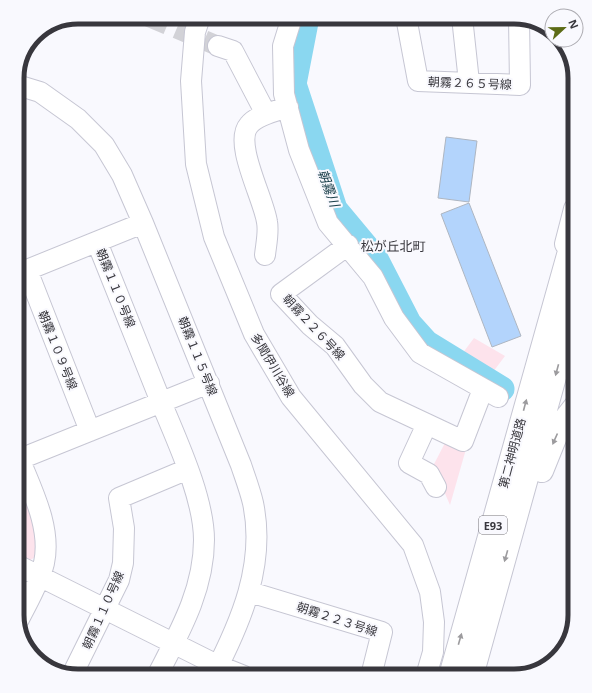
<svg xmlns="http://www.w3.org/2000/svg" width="592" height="693" viewBox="0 0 592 693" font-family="'Open Sans','Noto Sans JP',sans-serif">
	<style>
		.green { fill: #fde3ec }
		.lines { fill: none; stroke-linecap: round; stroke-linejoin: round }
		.river { stroke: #8ad7f0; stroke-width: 25 }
		.building { fill: #b3d4fc; stroke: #aeb6c1 }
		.minor-tunnel { stroke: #d2d2d7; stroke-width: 20; stroke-dasharray: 20 10; stroke-linecap: butt }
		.minor-casing { stroke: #c6c6d3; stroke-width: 22 }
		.highway-casing { stroke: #c6c6d3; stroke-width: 24 }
		.minor { stroke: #fff; stroke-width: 20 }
		.highway { stroke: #fff; stroke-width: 22 }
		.oneway { fill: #9c9b9e }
		.labels { text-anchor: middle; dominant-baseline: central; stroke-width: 4; stroke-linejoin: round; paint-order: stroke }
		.shield { fill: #f9f9fe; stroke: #727177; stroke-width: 1 }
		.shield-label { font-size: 11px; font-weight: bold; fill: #38373d }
		.street-label { font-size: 12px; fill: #38373d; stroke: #f9f9fe }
		.water-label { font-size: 13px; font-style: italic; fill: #1c404b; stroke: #f9f9fe }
		.neighbourhood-label { font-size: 13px; fill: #38373d; stroke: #f9f9fe }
		.rim { fill: none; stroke: #38373d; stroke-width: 5 }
	</style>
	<rect width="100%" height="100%" fill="#f9f9fe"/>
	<path class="green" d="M474,338L505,356L490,376L459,358Z
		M446,441L466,449L450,505L433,466Z
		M17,472L32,510L38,555L29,561L17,554Z"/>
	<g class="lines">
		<path class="river" d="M307,17L294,84L335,209L375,257L409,323L427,343L502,389"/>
	</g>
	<path class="building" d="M446,137L477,141L469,202L438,198Z
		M469,203L521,336L492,347L441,214Z"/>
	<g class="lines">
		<path class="minor-tunnel" d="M149,17L218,46"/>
		<defs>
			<path id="minor" d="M200,17L195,32L191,81L196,164L214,237L254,334L291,397L413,545L430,592L434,622L433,652L426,676
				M292,17L283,46L284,94L299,150L328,223L373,277L394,318L420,353L498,397
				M406,17L418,81L520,85L519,18
				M462,17L469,82
				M218,46L233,51L266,114
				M17,85L40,92L78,119L104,145L122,175L143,223L241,465C245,477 250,490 253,503C266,564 241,622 213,676
				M97,242C118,295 140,349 161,402C177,441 204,498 204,540C204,590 179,633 157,676
				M348,245L281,294L310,325L335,346L363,385L380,402L463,441L483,389
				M265,255C266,245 269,232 267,222C264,199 233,143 249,125C257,115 276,111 288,107
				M27,270L90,431
				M17,274L143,223
				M427,424L409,463L429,474L436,487
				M17,453C30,487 52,526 44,563C39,583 28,601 19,619
				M20,459L209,383
				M17,565L219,666L244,676
				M250,592L382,632L371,676
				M72,675L119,580L123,563L124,528L119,498L188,469"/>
			<path id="highway" d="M566,244L575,209
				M542,471L561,424L575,406
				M450,676L575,230
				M472,676L575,305"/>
		</defs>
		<use href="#minor" class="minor-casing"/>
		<use href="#highway" class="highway-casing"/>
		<use href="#minor" class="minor"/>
		<use href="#highway" class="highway"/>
	</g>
	<defs><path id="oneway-solid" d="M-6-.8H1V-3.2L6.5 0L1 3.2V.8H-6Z"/></defs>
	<g class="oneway">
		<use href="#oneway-solid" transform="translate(557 370) rotate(105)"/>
		<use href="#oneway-solid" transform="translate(525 405) rotate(-75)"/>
		<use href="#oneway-solid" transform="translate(555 439) rotate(114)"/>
		<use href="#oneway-solid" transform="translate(506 556) rotate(106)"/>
		<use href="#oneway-solid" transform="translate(460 639) rotate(-74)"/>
	</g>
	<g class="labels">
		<rect class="shield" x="479" y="516" width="28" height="18" rx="3"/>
		<g class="shield-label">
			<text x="493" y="525">E93</text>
		</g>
		<g class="street-label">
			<text transform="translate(470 83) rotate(2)">朝霧２６５号線</text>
			<text transform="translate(116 288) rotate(68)">朝霧１１０号線</text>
			<text transform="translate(314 327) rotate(47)">朝霧２２６号線</text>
			<text transform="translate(58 350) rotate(68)">朝霧１０９号線</text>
			<text transform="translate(198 356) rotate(68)">朝霧１１５号線</text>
			<text transform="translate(273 365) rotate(59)">多聞伊川谷線</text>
			<text transform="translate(512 453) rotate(-75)">第二神明道路</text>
			<text transform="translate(103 610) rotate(-66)">朝霧１１０号線</text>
			<text transform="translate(337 619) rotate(18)">朝霧２２３号線</text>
		</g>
		<g class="water-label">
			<text transform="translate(329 188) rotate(70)">朝霧川</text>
		</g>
		<g class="neighbourhood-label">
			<text x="393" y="246">松が丘北町</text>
		</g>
	</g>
	<path d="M0 0H592V693H0ZM78 24H514A54 54 0 0 1 568 78V615A54 54 0 0 1 514 669H78A54 54 0 0 1 24 615V78A54 54 0 0 1 78 24Z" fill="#f9f9fe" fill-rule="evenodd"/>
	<path class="rim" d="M78 24H514A54 54 0 0 1 568 78V615A54 54 0 0 1 514 669H78A54 54 0 0 1 24 615V78A54 54 0 0 1 78 24Z"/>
	<g transform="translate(564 28) rotate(68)"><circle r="19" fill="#f9f9fe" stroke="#acabb1"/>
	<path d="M0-3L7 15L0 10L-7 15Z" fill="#5c6b16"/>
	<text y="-6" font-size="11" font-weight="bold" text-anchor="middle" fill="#38373d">N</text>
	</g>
</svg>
